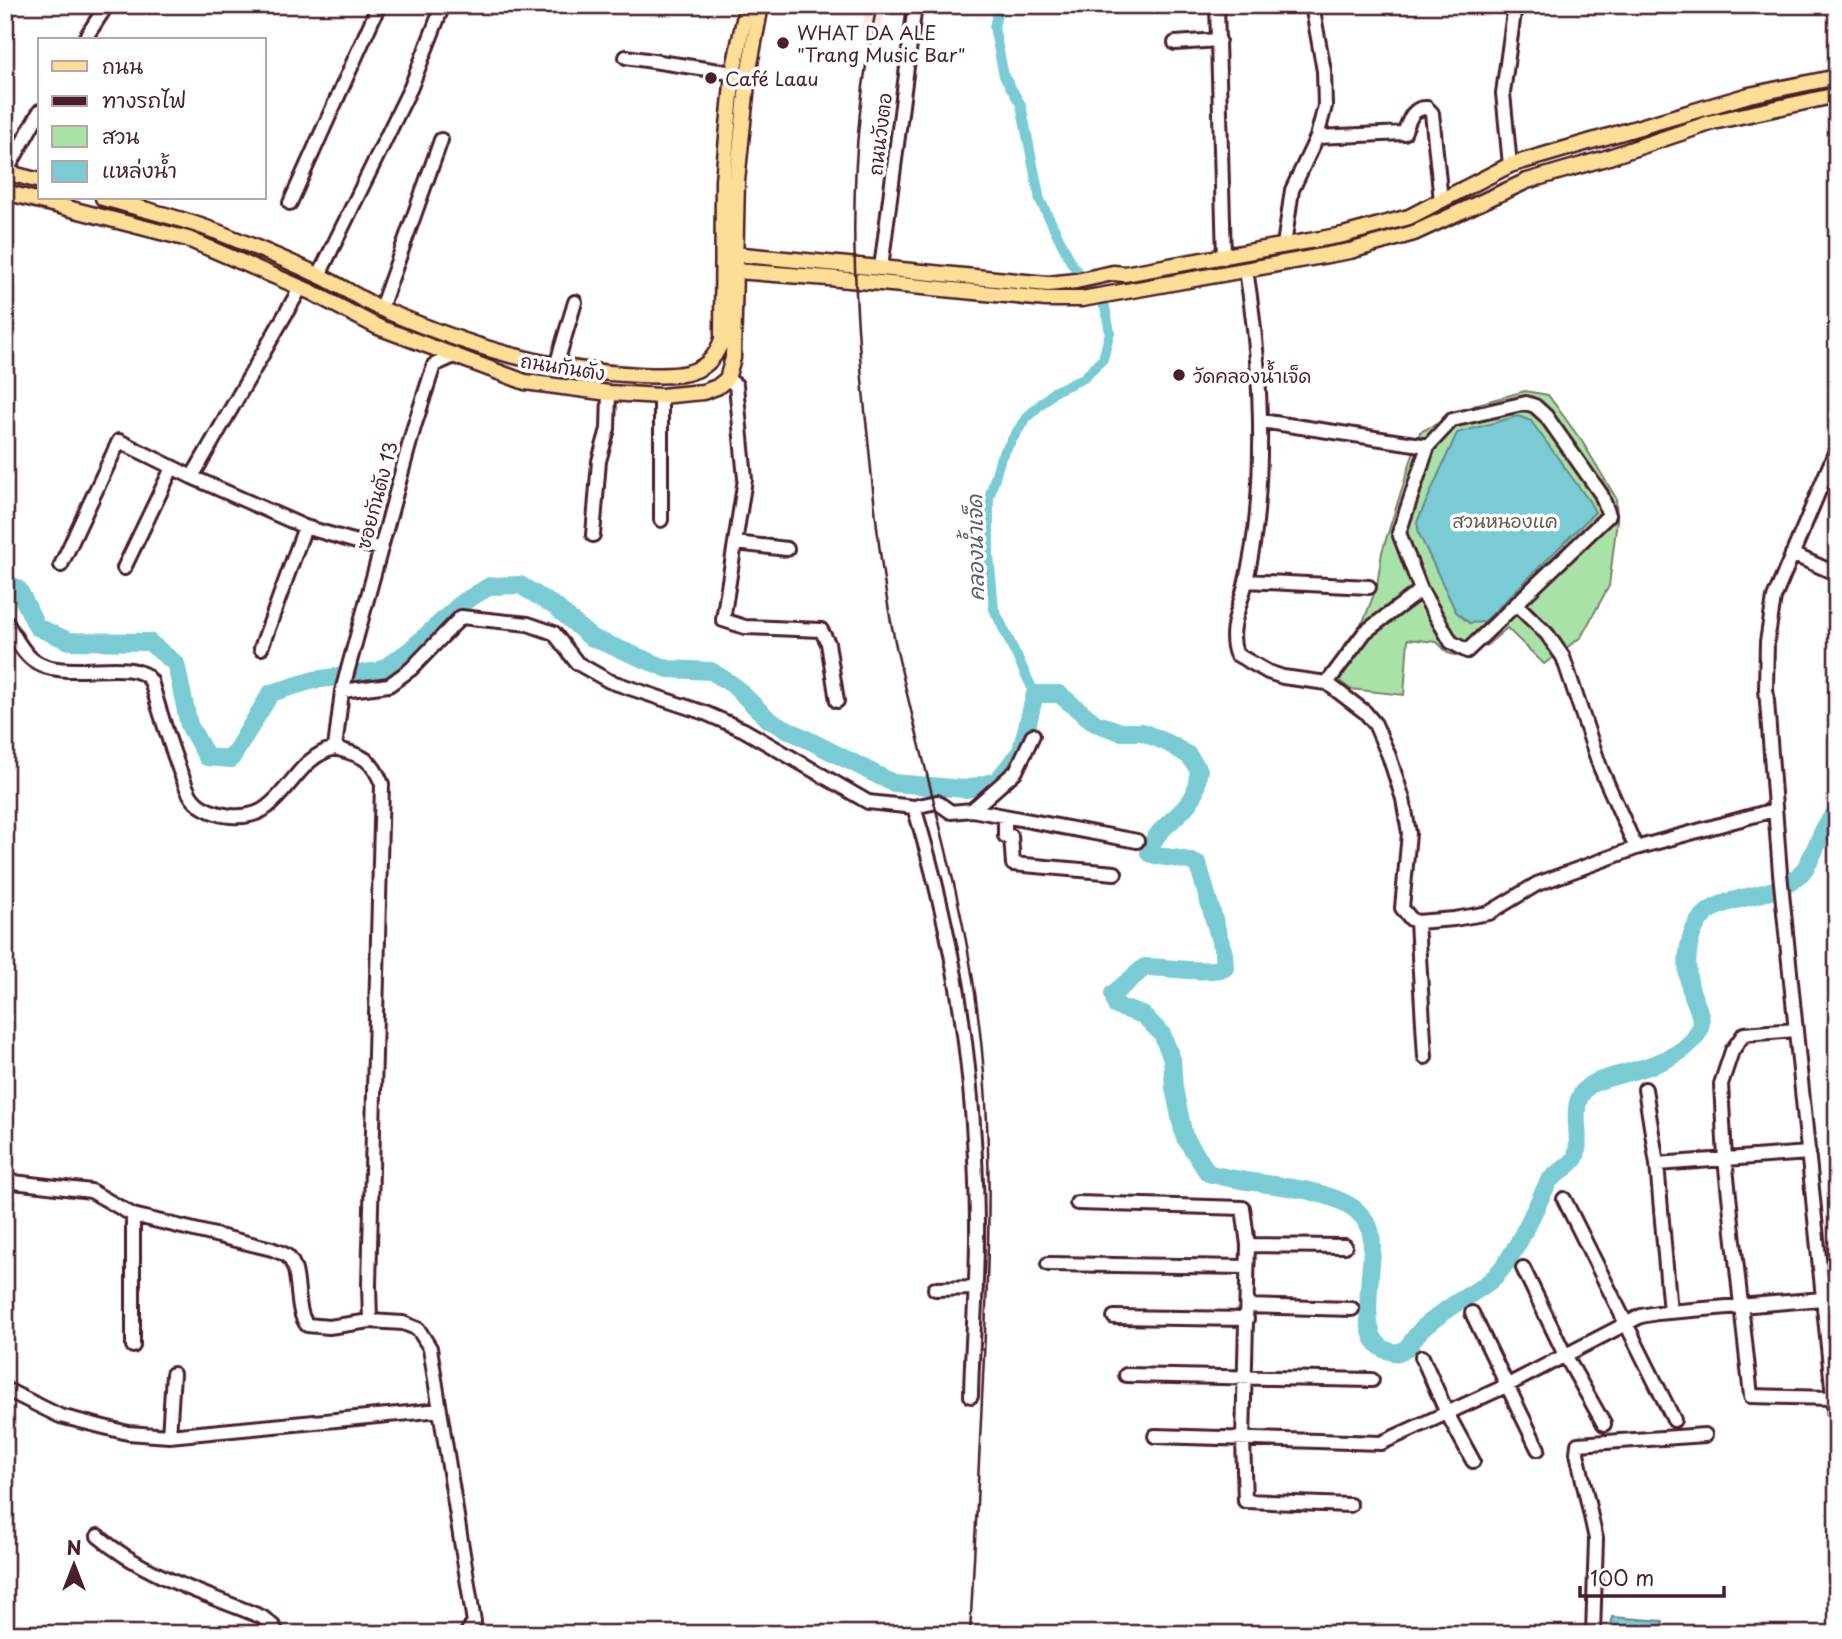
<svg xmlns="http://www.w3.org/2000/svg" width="1842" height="1639" viewBox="0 0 1842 1639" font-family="'Playpen Sans','Playpen Sans Thai',sans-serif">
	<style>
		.built { fill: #f9eae1 }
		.green { fill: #a8e2a6; stroke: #798068; stroke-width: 2 }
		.water { fill: #7acbd4; stroke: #678690; stroke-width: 2 }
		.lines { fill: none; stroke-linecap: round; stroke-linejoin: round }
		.canal { stroke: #7acbd4; stroke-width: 10 }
		.river { stroke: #7acbd4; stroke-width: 18 }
		.minor-casing { stroke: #4a1f2b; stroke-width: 18 }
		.major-casing { stroke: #4a1f2b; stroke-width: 19 }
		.minor { stroke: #fff; stroke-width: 12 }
		.major { stroke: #fdde96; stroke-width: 14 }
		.rail { stroke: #4a1f2b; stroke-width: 2.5 }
		.poi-dot { fill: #4a1f2b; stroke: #fff; stroke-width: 2.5 }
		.labels { text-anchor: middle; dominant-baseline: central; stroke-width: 7; stroke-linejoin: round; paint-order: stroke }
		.poi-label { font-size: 19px; fill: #4a1f2b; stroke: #fff; text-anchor: start }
		.street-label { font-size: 19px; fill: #4a1f2b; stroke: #fff }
		.park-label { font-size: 19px; fill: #665a50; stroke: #fff }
		.water-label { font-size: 21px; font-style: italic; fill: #5b5b66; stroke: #fff }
	</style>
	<rect width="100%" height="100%" fill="#fff"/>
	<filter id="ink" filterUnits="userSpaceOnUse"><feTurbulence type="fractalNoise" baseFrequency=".0143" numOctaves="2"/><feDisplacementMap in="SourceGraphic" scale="14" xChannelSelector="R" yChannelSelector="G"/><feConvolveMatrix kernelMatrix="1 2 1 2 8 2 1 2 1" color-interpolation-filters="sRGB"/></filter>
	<g filter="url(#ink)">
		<path class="built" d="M867,5H887L881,30L862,28Z"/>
		<path class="green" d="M1525,391L1548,395L1583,443L1616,498L1617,520L1609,586L1581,637L1544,664L1507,628L1487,645L1462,657L1448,653L1437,642L1408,639L1404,695L1350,689L1329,673L1343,647L1364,620L1377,586L1382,552L1420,432L1478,404Z"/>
		<path class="water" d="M1518,416L1531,421L1589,501L1595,512L1484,622L1469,623L1456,612L1419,534L1417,522L1457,433Z
			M1612,1617L1663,1621L1662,1634H1611Z"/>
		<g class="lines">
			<path class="canal" d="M999,5L994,27L1004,76L1021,105L1040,200L1072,264L1105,307L1110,332L1103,359L1084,378L1055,391L1026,418L1001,457L989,498V555L994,609L1035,694"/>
			<path class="river" d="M5,581L19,590L37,627L69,641L149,642L176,664L189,725L207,757L231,759L271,693L314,680L380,671L409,651L462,603L490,586L520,585L556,607L590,637L668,669L711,671L733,685L769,720L893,783L966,789L997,781L1021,751L1035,694H1059L1095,723L1121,732H1142L1168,743L1188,755L1199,770C1197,779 1197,790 1193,797C1180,819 1154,828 1149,853C1165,859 1181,857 1198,864L1224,954L1225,968C1200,974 1171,967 1145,967L1113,994L1116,1006L1143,1015L1162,1034L1172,1059L1174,1088L1184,1136L1208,1173C1249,1186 1323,1184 1356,1210C1360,1214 1367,1222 1369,1227C1381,1255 1349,1339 1389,1351C1394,1353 1399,1353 1404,1350C1411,1345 1415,1336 1421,1330C1427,1324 1435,1319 1442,1313C1457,1301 1475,1293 1490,1281C1514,1262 1534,1209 1549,1181C1556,1173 1573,1165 1576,1156C1583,1134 1566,1102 1590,1085C1596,1081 1608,1078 1615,1076C1643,1068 1682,1060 1698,1033C1707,1016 1691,999 1689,982C1686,968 1687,949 1692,935C1706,890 1763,904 1795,879C1816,863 1817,829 1837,812"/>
			<defs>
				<path id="minor" d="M1217,5L1224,258
					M84,40L107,5
					M1175,43L1219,40
					M626,57L733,73
					M1317,137L1404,133C1409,121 1412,107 1427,108L1432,113L1441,201
					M1510,165L1503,93L1515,5
					M6,172L40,111
					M290,203L379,5
					M1284,245L1292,190L1317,137L1325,106L1324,71L1312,5
					M881,268L915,5
					M1246,270C1259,350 1264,431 1257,512C1255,535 1251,559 1246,581C1241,606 1227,629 1236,654L1268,672L1283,677L1327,683L1365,712L1375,724L1389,756L1403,799L1409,833L1402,908L1411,919L1417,922L1454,919L1489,913L1537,884L1636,848L1774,810
					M319,275L411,87L443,5
					M381,308L441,140
					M452,357L434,365L414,427L342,691L335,748C362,756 371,757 382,784L369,1285L370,1321L403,1323L418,1329L430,1348L474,1622L466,1634
					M556,366L575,302
					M727,379L736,385L745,479L723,620L745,627L821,630L828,643L837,701
					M661,396V520
					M1526,403L1535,406L1546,416L1601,494L1609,515L1467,651L1451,642L1421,590L1399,533L1428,446L1452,420Z
					M1261,421L1428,446
					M1837,448L1774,598L1767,642L1766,688L1780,873L1837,1436
					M192,477L301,287
					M593,535L599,461L608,429L609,393
					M736,543L787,549
					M1792,554L1837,574
					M61,565L119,441L192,477L305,527L381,549
					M124,568L172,468
					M1246,581L1369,587
					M1517,605L1547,634L1563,657L1600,767L1636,848
					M5,620C13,633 21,651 33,660C64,684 133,654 151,681C160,713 170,744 181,774C185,782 187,792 193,799C201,809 218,815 231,816C243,817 257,815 267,807C292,788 302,756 335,748
					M261,648L305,527
					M1327,683L1365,632L1421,590
					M342,691L389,685L411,669L461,617L528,624L554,633L577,663L609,681L705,713L744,730L868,802L914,807C957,946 975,1076 977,1221C978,1280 972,1338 971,1396
					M914,807L937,802L951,812L972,810L1016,771L1033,735
					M972,810L1137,841
					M1005,818V836H1011L1013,864L1115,873
					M1417,922L1425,1057
					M1796,1030L1744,1034L1732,1051L1721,1084L1725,1159L1751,1396L1832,1398
					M1645,1089L1657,1164L1670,1312
					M1657,1164L1809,1153
					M5,1181L91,1191L133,1215L272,1249C276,1251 284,1253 287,1256C303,1270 293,1307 307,1325L329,1327L370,1321
					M1564,1199L1674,1420
					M1077,1203L1243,1208L1248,1245L1243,1439L1245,1501L1350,1505
					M133,1215V1346
					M1248,1245L1345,1246
					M1048,1264L1247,1267
					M1523,1268L1565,1355L1604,1424
					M935,1289L976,1288
					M1247,1306L1352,1309
					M1472,1313L1538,1449
					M1114,1317L1247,1319
					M1422,1357L1447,1413L1473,1461
					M1126,1375L1372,1380
					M5,1389L60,1416L128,1433L169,1436L440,1410
					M169,1436L173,1374
					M1155,1436L1381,1443L1506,1386L1641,1316L1657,1313L1822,1299
					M98,1536C144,1576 206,1594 262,1617L273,1626L278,1634
					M1593,1634L1596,1539L1577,1453L1578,1444L1705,1435"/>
				<path id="major" d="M5,172L40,181
					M5,192L188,239L311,292L378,327L525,382L609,393L661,396L703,392L717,387L727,379L733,358L737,181L748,75L761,5
					M103,198C146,210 189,220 230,237C260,249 289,261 318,275C340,285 361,300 384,310C469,346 546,371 639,375C675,376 710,379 722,339L723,180L733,73L747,5
					M723,253L1048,284L1076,281L1113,273L1124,274L1343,235L1409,217L1510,165L1749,95L1837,77
					M723,270L828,278L1046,299H1082L1350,251L1414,233L1527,181L1606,158L1713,122L1837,95"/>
			</defs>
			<use href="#minor" class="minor-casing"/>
			<use href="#major" class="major-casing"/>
			<use href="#minor" class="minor"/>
			<use href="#major" class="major"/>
			<path class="rail" d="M877,5C844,157 852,296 869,449C875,511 881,575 894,637C920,760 960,882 977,1007C994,1135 989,1251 983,1378C979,1463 975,1549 970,1634"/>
		</g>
	</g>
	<g class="poi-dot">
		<circle cx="783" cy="43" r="7"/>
		<circle cx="711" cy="78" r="7"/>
		<circle cx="1179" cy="375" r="7"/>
	</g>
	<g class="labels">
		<g class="poi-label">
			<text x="797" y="32">WHAT DA ALE<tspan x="797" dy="22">"Trang Music Bar"</tspan></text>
			<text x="725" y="78">Café Laau</text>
			<text x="1193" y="375">วัดคลองน้ำเจ็ด</text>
		</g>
		<g class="street-label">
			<text transform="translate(879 134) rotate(-83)">ถนนวังตอ</text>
			<text transform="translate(563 366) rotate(9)">ถนนกันตัง</text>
			<text transform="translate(376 495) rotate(-75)">ซอยกันตัง 13</text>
		</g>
		<g class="park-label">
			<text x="1505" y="520">สวนหนองแค</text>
		</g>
		<g class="water-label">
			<text transform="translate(974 548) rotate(-91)">คลองน้ำเจ็ด</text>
		</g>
	</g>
	<rect width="1842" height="1639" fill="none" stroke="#fff" stroke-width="28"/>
	<rect x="14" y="14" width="1814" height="1611" fill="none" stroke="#4a1f2b" stroke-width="2.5" filter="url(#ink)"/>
	<rect x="38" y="38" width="228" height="161" fill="#ffffff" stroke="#b7a5aa" stroke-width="2"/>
	<rect x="52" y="61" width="35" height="10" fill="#fdde96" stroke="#b7a5aa" stroke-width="2"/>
	<text x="102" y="74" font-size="21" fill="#4a1f2b">ถนน</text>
	<rect x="52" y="96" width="35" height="10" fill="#4a1f2b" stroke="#b7a5aa" stroke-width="2"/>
	<text x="102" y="108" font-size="21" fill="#4a1f2b">ทางรถไฟ</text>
	<rect x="52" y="126" width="35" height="21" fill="#a8e2a6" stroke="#b7a5aa" stroke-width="2"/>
	<text x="102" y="144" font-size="21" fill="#4a1f2b">สวน</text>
	<rect x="52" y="161" width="35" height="21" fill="#7acbd4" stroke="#b7a5aa" stroke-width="2"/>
	<text x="102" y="178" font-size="21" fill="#4a1f2b">แหล่งน้ำ</text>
	<g transform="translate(74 1565)" stroke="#ffffff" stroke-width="5" paint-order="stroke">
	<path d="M0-5L12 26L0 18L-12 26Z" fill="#4a1f2b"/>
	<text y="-10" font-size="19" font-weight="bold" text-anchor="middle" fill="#4a1f2b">N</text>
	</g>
	<path d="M1580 1586v10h144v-10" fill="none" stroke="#4a1f2b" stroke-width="3.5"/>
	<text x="1590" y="1586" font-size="21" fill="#4a1f2b" stroke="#ffffff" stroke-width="5" paint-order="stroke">100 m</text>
</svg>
